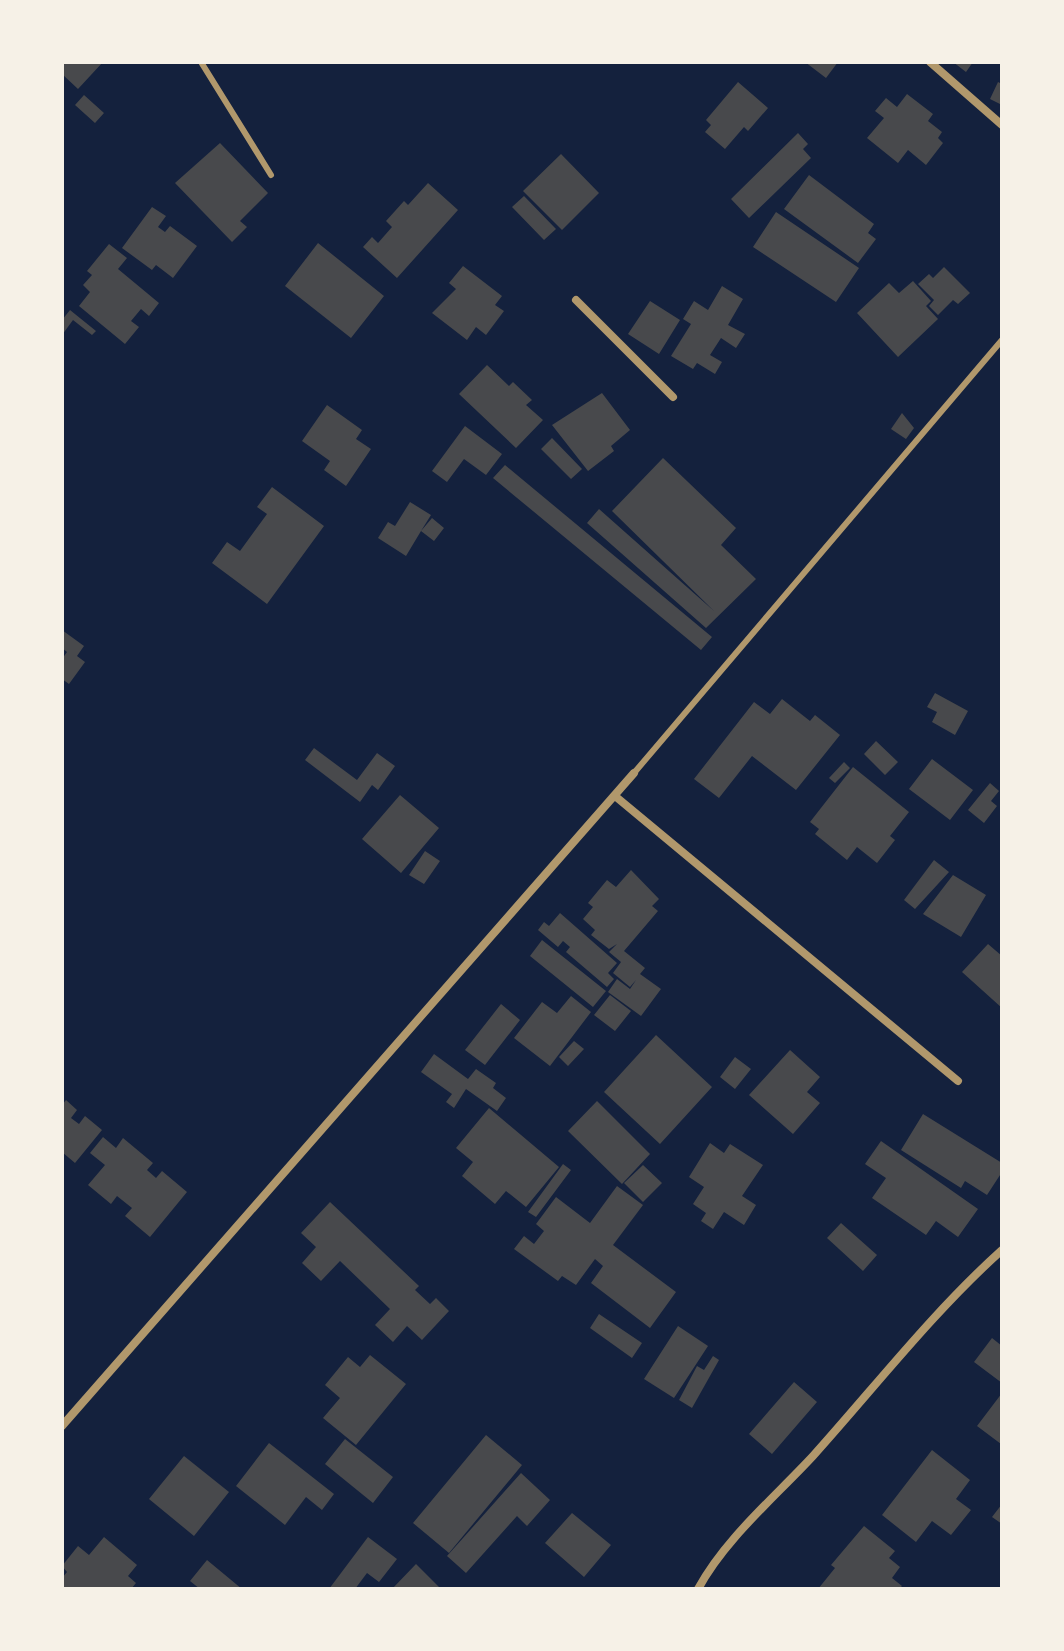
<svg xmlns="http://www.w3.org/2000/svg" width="1064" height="1651" viewBox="0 0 1064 1651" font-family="'Archivo Narrow',sans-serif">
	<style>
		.building { fill: #48494c }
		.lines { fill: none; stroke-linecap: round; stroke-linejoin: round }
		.service { stroke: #b1986c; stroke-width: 6 }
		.minor { stroke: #b1986c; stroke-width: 8 }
	</style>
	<rect width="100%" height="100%" fill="#14213d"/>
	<path class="building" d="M62,62H103L78,89L62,74Z
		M805,62H838L826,78Z
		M953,62H973L966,72Z
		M738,82L768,108L748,131L744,127L725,149L705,132L711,125L706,120Z
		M998,82L1002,84V105L990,99Z
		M907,94L933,114L928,121L942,132L938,138L943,143L926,165L908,150L898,163L867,138L884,118L875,111L886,98L897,107Z
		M84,95L104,113L95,123L75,105Z
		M798,133L808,144L803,149L811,158L749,218L731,199Z
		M220,143L268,193L240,221L247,227L232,242L175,183Z
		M561,154L599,193L562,230L523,191Z
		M809,175L874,224L868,233L876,239L858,263L784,209Z
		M428,183L458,210L397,278L363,247L372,237L378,243L392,227L386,221L404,201L408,205Z
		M524,196L556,229L544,240L512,207Z
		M152,207L166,216L158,227L165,232L170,226L197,246L173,278L156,265L152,270L122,248Z
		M776,212L859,268L836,302L753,247Z
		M318,243L384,296L351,338L285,286Z
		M109,244L127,258L118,269L159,303L149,316L141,309L131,321L139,327L125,344L79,306L90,292L83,285L92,275L87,271Z
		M463,266L502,296L495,305L504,311L486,335L476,327L467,340L432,313L456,289L449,283Z
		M944,267L970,293L958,304L953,300L938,315L929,306L934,300L918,284L929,274L933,278Z
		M913,281L931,301L926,306L938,319L898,357L857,313L889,283L899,293Z
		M722,286L743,299L728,325L745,334L736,348L721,338L710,355L722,362L715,374L697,363L693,369L671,356L691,324L683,319L694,301L708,310Z
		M650,301L680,320L659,354L628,334Z
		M70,310L96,331L92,335L73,320L62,335V320Z
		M487,365L509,386L513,382L532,400L526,405L543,420L516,448L459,394Z
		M602,393L630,430L611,446L614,451L588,471L552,425Z
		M327,405L362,430L356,439L371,449L346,486L324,470L330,461L302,441Z
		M902,413L914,428L906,439L891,429Z
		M465,426L502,454L486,475L464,459L447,482L432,471Z
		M552,438L582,469L571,479L541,449Z
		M663,458L736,528L721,545L756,579L706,628L587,523L599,509L714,611L612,511Z
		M505,465L712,637L701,650L493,478Z
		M272,487L324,526L267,604L212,563L227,542L240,551L267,514L257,507Z
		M410,502L431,515L421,531L432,518L444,528L434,541L421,531L406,556L378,538L388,522L395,526Z
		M62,630L84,646L77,656L85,662L69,684L62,679V659L67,652L62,648Z
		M935,693L968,711L955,735L932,722L937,712L927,707Z
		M782,699L810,721L815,715L840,735L796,790L752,756L719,798L694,779L754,702L770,714Z
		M876,741L898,762L885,775L864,754Z
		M314,748L357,780L377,753L395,766L378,790L372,785L360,802L305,760Z
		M932,759L973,790L950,820L909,789Z
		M844,762L850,768L835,783L829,778Z
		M853,767L909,812L890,836L895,840L877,863L857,847L847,860L815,834L819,829L810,822Z
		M990,783L999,791L991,801L997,806L984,823L968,810Z
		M400,795L439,828L401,873L362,839Z
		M425,851L440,861L424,884L409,875Z
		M934,860L949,872L915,909L904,900Z
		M631,870L659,899L652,906L658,911L624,951L645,968L640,974L661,989L641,1016L608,992L617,979L630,989L636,980L630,987L613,973L621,962L609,952L617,944L609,949L591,935L595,930L583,919L593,907L588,903L607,880L616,887Z
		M953,875L986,895L961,937L923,914Z
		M560,913L617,963L608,973L614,979L607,987L566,952L570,947L563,941L558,947L538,930L544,922L549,926Z
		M542,940L606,991L593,1007L530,956Z
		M988,944L1002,956V1008L962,972Z
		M610,995L631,1011L615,1031L594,1015Z
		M571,996L591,1012L550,1066L514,1038L542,1002L557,1013Z
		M501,1004L520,1020L485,1065L465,1050Z
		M656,1035L712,1087L660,1144L604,1092Z
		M574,1041L584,1049L568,1066L559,1057Z
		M790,1050L820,1077L807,1092L820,1103L793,1134L749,1095Z
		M434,1054L468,1079L476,1069L496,1083L493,1088L506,1098L497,1111L466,1089L454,1108L446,1102L452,1094L421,1072Z
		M735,1057L751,1069L735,1089L720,1077Z
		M66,1100L77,1110L71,1118L79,1124L85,1116L102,1130L75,1163L62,1152V1105Z
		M597,1101L650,1154L622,1184L568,1131Z
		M489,1108L559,1167L526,1207L506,1191L495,1204L462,1176L473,1162L456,1148Z
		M923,1114L1002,1163V1172L987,1195L965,1181L961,1188L901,1150Z
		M103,1137L116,1148L123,1138L153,1163L147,1170L156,1178L162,1171L187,1192L150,1237L125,1216L132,1208L117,1196L111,1204L88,1185L105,1165L90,1153Z
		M881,1141L978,1209L958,1237L936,1221L926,1235L872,1198L886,1178L865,1164Z
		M710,1143L724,1153L730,1144L763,1165L742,1196L756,1205L744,1225L724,1212L713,1229L701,1221L706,1213L693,1204L704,1187L689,1177Z
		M563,1164L571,1170L536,1217L528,1212Z
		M643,1165L662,1183L643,1202L624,1183Z
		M617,1186L643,1205L613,1245L676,1292L650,1328L591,1283L603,1266L595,1259L576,1285L562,1276L558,1281L514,1249L524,1236L534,1244L544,1231L536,1224L556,1197L590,1223Z
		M330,1202L419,1286L415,1290L430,1304L436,1298L449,1311L422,1340L407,1326L393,1342L375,1325L390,1309L340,1261L321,1281L302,1263L316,1247L301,1233Z
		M841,1223L877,1255L863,1271L827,1238Z
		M599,1314L642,1343L632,1358L590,1328Z
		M678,1326L708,1346L674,1398L644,1379Z
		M992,1338L1002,1346V1383L974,1362Z
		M370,1355L406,1384L356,1445L323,1418L340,1398L325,1385L348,1357L360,1367Z
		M713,1356L719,1360L692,1408L679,1400L697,1366L704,1370Z
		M794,1382L817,1402L772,1454L749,1434Z
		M1002,1393V1442L1001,1444L977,1426Z
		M486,1435L522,1465L449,1553L413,1523Z
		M345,1439L393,1477L373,1503L325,1464Z
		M269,1443L334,1494L322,1510L306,1497L285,1525L236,1486Z
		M932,1450L970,1480L956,1499L971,1510L951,1535L932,1521L916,1542L882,1515Z
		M184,1456L229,1492L194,1536L149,1499Z
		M521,1473L550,1500L527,1526L517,1516L466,1573L447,1556Z
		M1002,1504V1524L992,1517Z
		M572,1513L611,1545L584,1577L545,1543Z
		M864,1526L895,1551L889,1558L900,1567L892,1578L902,1586L899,1589H818L835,1568L831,1565Z
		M104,1537L137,1565L128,1576L136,1583L131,1589H62V1578L67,1572L62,1566L78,1546L89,1555Z
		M368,1537L397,1559L379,1582L367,1573L355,1589H329Z
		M207,1560L242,1589H200L190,1581Z
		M416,1564L441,1589H392Z"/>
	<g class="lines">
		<path class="service" d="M201,62L271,175
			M634,773L1002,340"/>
		<path class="minor" d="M930,62L1002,125
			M576,300L673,397
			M615,796L958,1081
			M62,1426L634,773
			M698,1589C725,1539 774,1498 813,1456C875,1387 933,1312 1002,1250"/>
	</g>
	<rect width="1064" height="1651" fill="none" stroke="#f6f1e7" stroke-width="128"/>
</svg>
